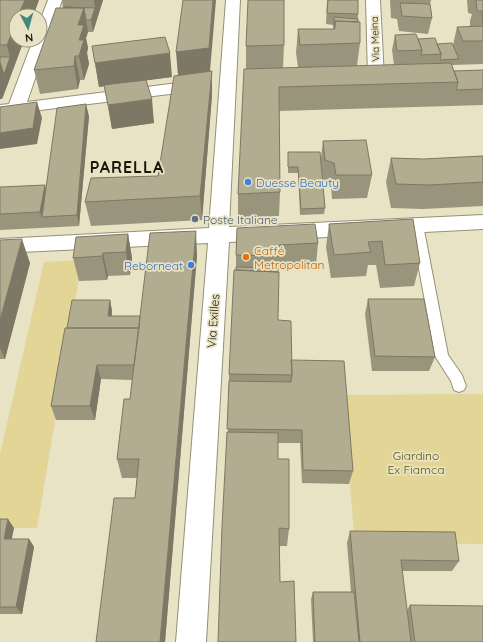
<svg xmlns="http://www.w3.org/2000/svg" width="483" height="642" viewBox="0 0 483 642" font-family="Quicksand,sans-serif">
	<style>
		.green { fill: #e2d596 }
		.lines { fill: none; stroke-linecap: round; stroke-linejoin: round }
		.service-casing { stroke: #969075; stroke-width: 2 }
		.minor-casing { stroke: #969075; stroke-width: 2 }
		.service { fill: #fff; fill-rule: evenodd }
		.minor { fill: #fff; fill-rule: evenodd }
		.wall { fill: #99947c }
		.shaded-wall { fill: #7d7865 }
		.building { fill: #b2ac90; stroke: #7d7865 }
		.shop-dot { fill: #3f7fe0; stroke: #e8e3c5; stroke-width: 1.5 }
		.service-dot { fill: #5c6f8a; stroke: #e8e3c5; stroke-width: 1.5 }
		.food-dot { fill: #e8710a; stroke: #e8e3c5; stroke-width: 1.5 }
		.labels { text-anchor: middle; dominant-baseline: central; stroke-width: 3.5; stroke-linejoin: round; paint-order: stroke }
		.far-street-label { font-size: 10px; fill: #19170c; stroke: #e8e3c5 }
		.shop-label { font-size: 12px; fill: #366cbe; stroke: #e8e3c5; text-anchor: start }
		.service-label { font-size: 12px; fill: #4e5e75; stroke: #e8e3c5; text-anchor: start }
		.food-label { font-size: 12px; fill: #c56008; stroke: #e8e3c5; text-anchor: start }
		.street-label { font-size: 12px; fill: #19170c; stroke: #e8e3c5 }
		.park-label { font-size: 12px; fill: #605303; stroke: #e8e3c5 }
		.district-label { font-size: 16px; font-weight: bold; letter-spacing: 1px; fill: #19170c; stroke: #e8e3c5 }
	</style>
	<rect width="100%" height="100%" fill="#e8e3c5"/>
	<path class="green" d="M82,260L37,528H0V454L44,262Z
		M483,394V544L355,543L342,395Z"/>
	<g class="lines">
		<defs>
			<path id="service" d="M417,221L421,222L423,225L448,355L462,375L466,386L464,390L459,392L454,390L451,381L435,356L411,225L413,222Z"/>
			<path id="minor" d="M48,0H62L27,102L202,80L208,82L210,85L208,88L202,90L0,115V105L9,104L33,40H40V21Z
				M226,0H240L229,227L483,215V229L229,242L206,642H176L208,243L0,253V239L209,228Z
				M366,0H380L384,78L382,81L376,83L370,81L368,78Z"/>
		</defs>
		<use href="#service" class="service-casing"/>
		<use href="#minor" class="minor-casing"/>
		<use href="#service" class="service"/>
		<use href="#minor" class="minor"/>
	</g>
	<path class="wall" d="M0,0H39L33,16L16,40H24L7,86L2,99H0Z
		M62,0H103L93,32H88L86,38L88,48L87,53L89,64L84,80H80L78,89L40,94L34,70L63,8Z
		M327,0H358V19L360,43L357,66L394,65L392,50L395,35L418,39L437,44L453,45L457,27H470V21L472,14L468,13L467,0H483V64L452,65L454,71L483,70V105L279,111L280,192L279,216L238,218V194L246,69V46L284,45L283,68L298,67L296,53L298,29H333V25L326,24Z
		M390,0H431L430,4L432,18L428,34L399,31L397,19L391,18Z
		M92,46L172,77L146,80L154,123L112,129L104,86L99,87Z
		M210,71L212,95L202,220L91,226L85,202L158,176L178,75Z
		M89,116L79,226L0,230V187L46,189Z
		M323,141L372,175L367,198L332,199L331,187L323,184L325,208L324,214L300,215L298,173H288V152L321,158Z
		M483,156V206L423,209L391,208L386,182L391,158L423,159Z
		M413,219L420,263L414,286L380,288L376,265H368L366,276L331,278L326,247L329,224Z
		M237,228L318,243L316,266L278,268V320L291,360L353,471L349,484L302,483L300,443H278V459L289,529L287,546H279L280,582L296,642L228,432L229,374L236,267V255Z
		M128,234L132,258L130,275L108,276L107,280L79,281L73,258Z
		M0,240L30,263L5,359H0Z
		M197,255L165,642H96L135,498L137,478H122L117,459L130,399L132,380L101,379L95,420H56L51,406L67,328L110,300L112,311V316L140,317Z
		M368,299L435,357L429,371H372L365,314Z
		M0,519L14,528L11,539H29L34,547L22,614H0Z
		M350,531L459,561L452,571H402L407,610L410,605L483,642H313L311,599L313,592H351L347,543Z"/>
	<path class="shaded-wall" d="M25,0H39L33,16H18Z
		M94,0H103L93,32L91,20L95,8Z
		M213,0H216L210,71L178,76L176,52Z
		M84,8L88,32L86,38L88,48L87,53L89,64L84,80L79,56L78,25Z
		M16,22V40H24L7,86L2,99H0V62L10,57L7,45Z
		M170,53L172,77L99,87L95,63Z
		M75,56L80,80L78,89L74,66Z
		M212,71V95L202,220L200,196Z
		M152,99L154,123L112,129L108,105Z
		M37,102L42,118L37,144L0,149V133Z
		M86,104L89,116L79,226L77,215Z
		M45,185L49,201L42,217L40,212Z
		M196,231L197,255L165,642H160Z
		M128,234L132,258L130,275L126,252Z
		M22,239L30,263L5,359L0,348V320Z
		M103,253L108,276L107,280L102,256Z
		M110,300L112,311L111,327L108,316Z
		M97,365L101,379L95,420L90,406Z
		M8,519L14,528L10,548L4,539Z
		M29,539L34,547L22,614L16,607Z"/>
	<path class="building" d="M0,0H25L18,16H16V22L7,45H0Z
		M183,0H213L209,48L176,52Z
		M248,0H284V45L246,46Z
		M328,0H358V14L327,13Z
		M476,0H483V25L482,11H477Z
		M400,3L430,4L432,18L402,16Z
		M63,7L95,8L91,20H86L84,8Z
		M56,8H84L78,25H84L79,40H84L79,56H75L74,66L34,70Z
		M334,17L358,19V22L335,21V26H334Z
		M335,21L360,22V43L300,45L298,29H335Z
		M483,26V41H463L457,27Z
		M416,34L422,50L397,51L395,35Z
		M165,37L170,53L95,63L92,46Z
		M435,38L441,54L421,55L422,50L418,39Z
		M452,43L459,59L440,60L441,54L437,44Z
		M0,57H10L4,75L0,62Z
		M451,63L458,82L279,87L280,192L238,194L244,69Z
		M483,70V89L456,90L458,82L454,71Z
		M212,71L200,196L85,202L91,178L158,176L174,76Z
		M146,80L152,99L108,105L104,85Z
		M37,102L33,128L0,133V107Z
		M86,104L77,215L42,217L57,108Z
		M366,140L372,175H336L334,163L325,160L323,141Z
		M288,152H320L325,208L301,209L298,167H288Z
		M483,156V182L430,185L396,184L391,158L423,159Z
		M45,185L40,212L0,214V187Z
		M413,219L420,263L385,265L382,241L368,242L371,252L334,255L329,224Z
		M315,224L318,243L279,245V256L236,255L237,228Z
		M196,231L160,642H96L114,498H135L139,459H117L124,399H130L150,233Z
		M128,234L126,252L103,253L102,256L73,258L76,237Z
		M22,239L0,320V240Z
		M236,267L278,268V272L236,270Z
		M234,270L279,272L278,320L291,321L292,375L229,374Z
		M368,299H424L435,357L375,356Z
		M72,300H110L108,316H140L139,328H67Z
		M65,328H139L134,365H97L90,406H51Z
		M291,360L344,361L353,471L303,470L302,430L227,429L229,381L291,382L292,375Z
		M227,432L278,433V459H289V529L279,528L280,582L294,581L296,642H218L222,527Z
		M0,519H8L4,539H29L16,607H0Z
		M350,531L455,532L459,561L401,560L411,642H360Z
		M313,592H354L359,642H315Z
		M410,605L483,606V642H415Z"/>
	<g class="shop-dot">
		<circle cx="248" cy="182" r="4"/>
		<circle cx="191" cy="265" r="4"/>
	</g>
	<circle class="service-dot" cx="195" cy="219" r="4"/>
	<circle class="food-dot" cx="246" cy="257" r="4"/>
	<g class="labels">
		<g class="far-street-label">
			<text transform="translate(375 39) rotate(-92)">Via Meina</text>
		</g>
		<g class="shop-label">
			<text x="256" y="182">Duesse Beauty</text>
			<text x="183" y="265" text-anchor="end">Reborneat</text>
		</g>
		<g class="service-label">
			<text x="203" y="219">Poste Italiane</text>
		</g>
		<g class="food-label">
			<text x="254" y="250">Caffé<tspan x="254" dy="14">Metropolitan</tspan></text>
		</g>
		<g class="street-label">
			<text transform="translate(213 321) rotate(-86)">Via Exilles</text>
		</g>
		<g class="park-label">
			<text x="416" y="455">Giardino<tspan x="416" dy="14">Ex Fiamca</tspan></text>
		</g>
		<g class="district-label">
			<text x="127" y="167">PARELLA</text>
		</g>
	</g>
	<g transform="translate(28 28) rotate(174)"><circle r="19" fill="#e8e3c5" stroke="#95917b"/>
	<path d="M0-3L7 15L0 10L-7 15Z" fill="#418780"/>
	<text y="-6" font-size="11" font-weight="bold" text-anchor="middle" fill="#19170c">N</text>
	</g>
</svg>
